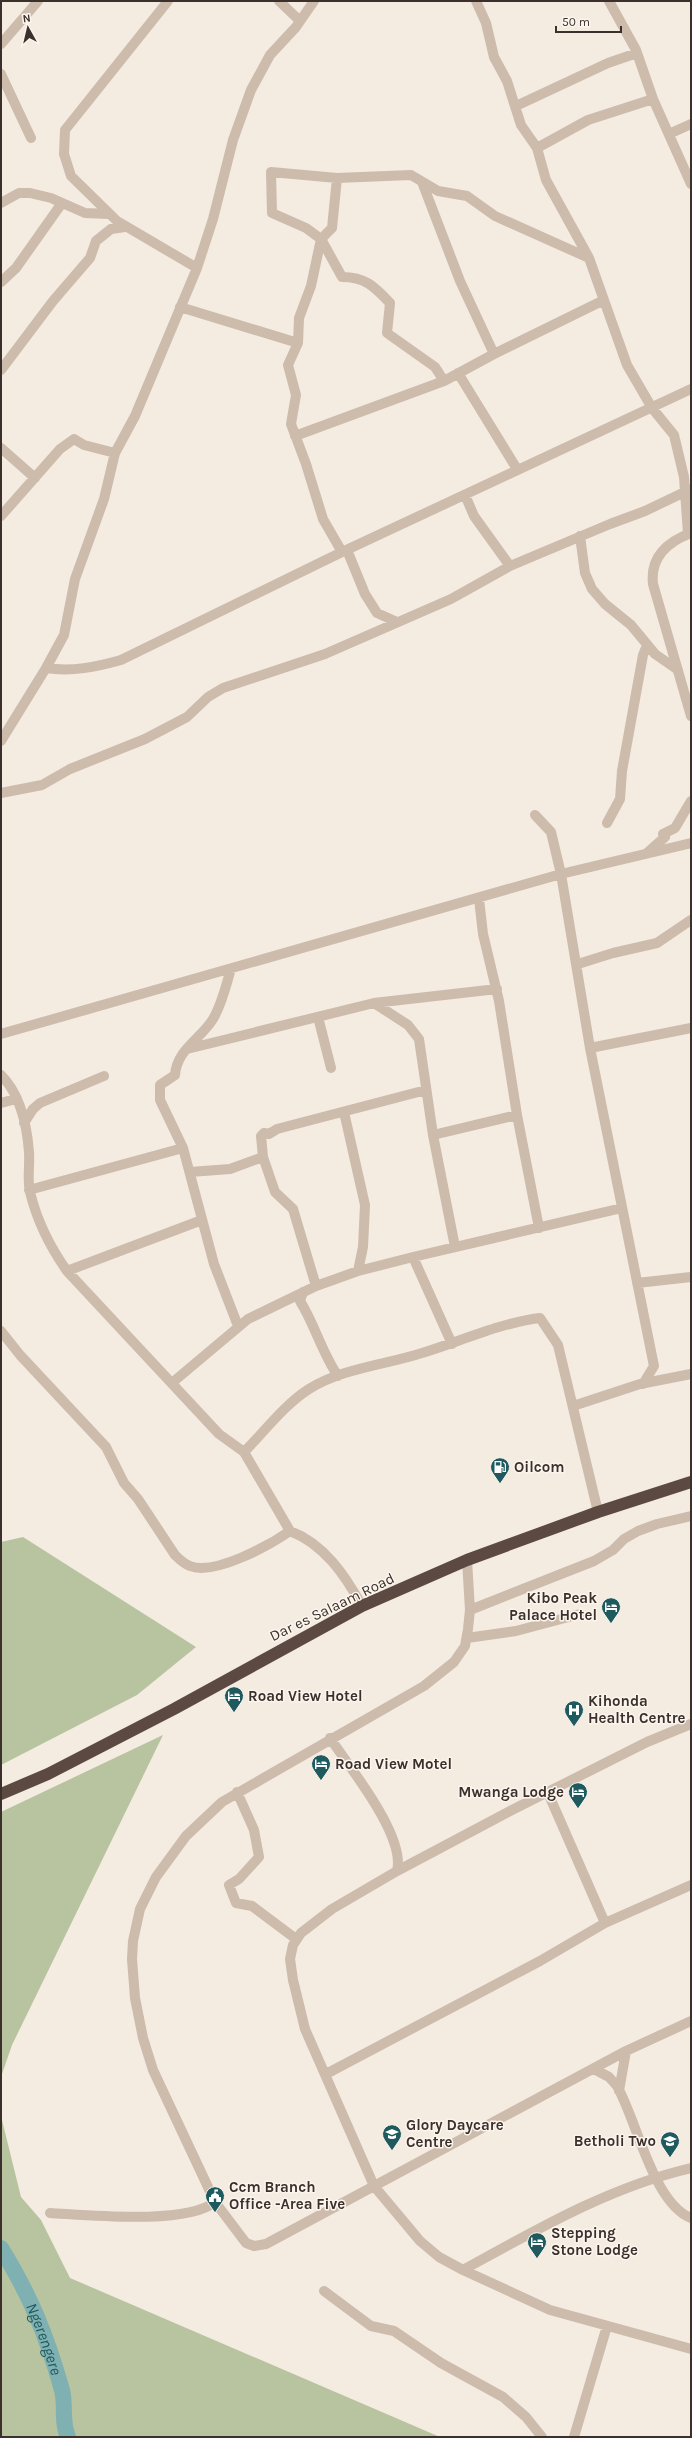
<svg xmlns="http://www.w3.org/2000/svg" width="692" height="2438" viewBox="0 0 692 2438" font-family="Karla,sans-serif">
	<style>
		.green { fill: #b8c4a0 }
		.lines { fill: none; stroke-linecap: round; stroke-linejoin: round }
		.river { stroke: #7fb0b2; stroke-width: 16 }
		.minor { stroke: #cdbbac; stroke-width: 10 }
		.highway { stroke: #5c4a42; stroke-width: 12 }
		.labels { text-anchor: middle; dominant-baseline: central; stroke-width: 3; stroke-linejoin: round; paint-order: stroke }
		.poi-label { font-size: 15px; font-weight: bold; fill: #3b302b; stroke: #fbf5ee; text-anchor: start }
		.street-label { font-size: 15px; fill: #3b302b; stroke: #fbf5ee }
		.water-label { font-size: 16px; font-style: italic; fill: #1f5a5e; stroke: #fbf5ee }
	</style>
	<rect width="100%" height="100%" fill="#f4ebe1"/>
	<path class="green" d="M23,1537L196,1647L137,1695L1,1765V1542Z
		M163,1735L12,2045L1,2077V1812Z
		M1,2116L21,2197L41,2220L70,2278L440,2437H1Z"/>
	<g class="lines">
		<path class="river" id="s1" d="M1,2248C31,2297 46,2334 62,2390C66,2406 61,2421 68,2437"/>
		<path class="minor" d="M168,1L65,130L64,154L71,176L117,221L197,268
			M279,1L300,21
			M476,1L486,23L494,57L507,81L521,125L537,148L546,180L589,258L627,365L652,408L674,435L684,477L688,534
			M609,1L636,50L653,99L691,184
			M1,44L38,1
			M1,74L31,138
			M516,106L608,63L637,53
			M669,134L691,124
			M537,148L588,120L653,99
			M337,178L332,228L321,239L311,286L299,318L298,343L288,365L296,395L291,424L306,464L323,519L342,552
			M422,182L460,281L494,354
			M1,203L19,193H30L51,198L85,213L109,214
			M1,282L16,268L62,203
			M180,307L298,343
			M1,370L53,301L90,258L96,241L111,229L125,227
			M458,373L517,469
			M444,381L435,367L387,333L390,303C374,286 365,277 342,277L321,239L306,228L272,213L271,172L337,178L411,175L438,191L467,196L495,216L589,258
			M295,436L444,381L494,354L604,300
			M1,448L35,478
			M465,495L474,516L510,566
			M1,516L60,449L74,439L84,445L115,453
			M691,533C667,542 650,557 653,584L691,716
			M580,536L585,573L592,589L605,604L631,625L655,654L678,670
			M347,550L365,594L377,613L397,622
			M46,668C72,672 96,667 121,660L342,552L691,389
			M1,741L46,668L64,635L75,579L104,499L115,453L135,416L197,268L213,219L233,140L251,90L270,55L296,27L314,1
			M1,793L42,785L70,769L145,739L187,717L208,697L223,688L325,654L451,599L510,566L610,524L645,511L691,489
			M535,815L551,832L561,874L590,1048L654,1366L643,1384
			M607,823L620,799L622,771L643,655L647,645
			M647,853L665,837L663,834L675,828L691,801
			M479,899L483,934L499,1001L517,1115L539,1228
			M578,964L613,953L657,943L691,920
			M231,969C226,985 222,1004 213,1019C201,1039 177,1049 175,1075L160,1085V1100L183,1148L214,1264L238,1326
			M374,1003L408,1025L419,1039L433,1135L455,1247
			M318,1017L331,1068
			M1,1034L561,874L691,843
			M590,1048L691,1028
			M187,1049L374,1003L497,989
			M1,1075C20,1094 27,1126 29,1152C30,1165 27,1179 30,1192C37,1221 50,1247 67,1271L219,1434L244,1452L290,1531C324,1544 345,1575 362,1606
			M1,1103L16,1099
			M344,1112L365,1205L363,1247L358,1271
			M24,1123L33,1109L40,1103L104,1076
			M433,1135L517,1115
			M190,1172L230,1169L263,1157
			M29,1190L183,1148
			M413,1257L452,1344
			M67,1271L202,1220
			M637,1283L691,1277
			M316,1286L293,1209L275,1192L263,1157L261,1136L264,1133L269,1134L277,1129L426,1090
			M303,1292L300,1301C315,1325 322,1353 338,1376
			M1,1331L20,1355L106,1447L124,1483L138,1499L175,1555C179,1559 184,1564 190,1566C214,1576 270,1545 290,1531
			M173,1382L248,1319L316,1286L358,1271L413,1257L622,1208
			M573,1406L640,1384L691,1374
			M244,1452C265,1431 284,1405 309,1389C343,1368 385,1365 422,1353C461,1341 500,1323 540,1318L558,1345L598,1512
			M467,1560L470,1610L468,1629L465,1646L454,1662L424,1686L222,1802L186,1836L156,1877L140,1909L133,1941L132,1959L135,1998L143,2038L153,2070L215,2202L246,2243L254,2246L266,2244L626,2051L691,2021
			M470,1610L594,1561L613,1550L624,1539L638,1531L657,1524L691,1516
			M467,1638L516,1631L580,1614
			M691,1724L647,1742L512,1810L397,1871L332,1909L301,1933L293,1945L290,1959L293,1980L305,2029L374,2186L420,2241L439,2257L463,2270L550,2310L691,2349
			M330,1738C350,1768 406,1836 397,1871
			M237,1792L254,1830L259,1857L239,1879L229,1885L236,1903L252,1906L296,1939
			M548,1793L605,1923
			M594,2069L609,2077L617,2086C637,2121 653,2203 691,2218
			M326,2074L540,1961L605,1923L691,1885
			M619,2091L626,2051
			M50,2213C88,2215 186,2225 215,2202
			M463,2270C536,2230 609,2187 691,2168
			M324,2291L371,2326L394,2331L441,2363L503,2397L526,2417L542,2437
			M574,2437L607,2326"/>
		<path class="highway" d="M1,1794L48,1774L174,1709L362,1606L467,1560L598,1512L691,1482"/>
	</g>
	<defs>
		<symbol id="fuel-pin" viewBox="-11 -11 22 30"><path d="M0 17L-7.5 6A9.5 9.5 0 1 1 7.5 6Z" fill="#1f5a5e" stroke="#fbf5ee"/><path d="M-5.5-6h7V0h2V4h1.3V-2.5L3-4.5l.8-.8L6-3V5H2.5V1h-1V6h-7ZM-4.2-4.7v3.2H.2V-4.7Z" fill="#fff"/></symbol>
		<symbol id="hotel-pin" viewBox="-11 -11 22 30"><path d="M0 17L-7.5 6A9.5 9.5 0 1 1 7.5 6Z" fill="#1f5a5e" stroke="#fbf5ee"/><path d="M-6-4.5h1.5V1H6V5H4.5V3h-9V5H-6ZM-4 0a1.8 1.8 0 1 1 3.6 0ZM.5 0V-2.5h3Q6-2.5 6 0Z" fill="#fff"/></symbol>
		<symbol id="hospital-pin" viewBox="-11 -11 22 30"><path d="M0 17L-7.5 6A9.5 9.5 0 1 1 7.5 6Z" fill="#1f5a5e" stroke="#fbf5ee"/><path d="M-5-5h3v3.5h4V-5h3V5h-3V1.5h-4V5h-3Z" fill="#fff"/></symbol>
		<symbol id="school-pin" viewBox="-11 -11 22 30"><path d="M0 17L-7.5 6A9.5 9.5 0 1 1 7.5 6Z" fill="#1f5a5e" stroke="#fbf5ee"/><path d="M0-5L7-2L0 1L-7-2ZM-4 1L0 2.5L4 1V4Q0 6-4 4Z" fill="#fff"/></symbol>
		<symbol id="civic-pin" viewBox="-11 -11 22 30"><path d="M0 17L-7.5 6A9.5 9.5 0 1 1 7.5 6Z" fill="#1f5a5e" stroke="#fbf5ee"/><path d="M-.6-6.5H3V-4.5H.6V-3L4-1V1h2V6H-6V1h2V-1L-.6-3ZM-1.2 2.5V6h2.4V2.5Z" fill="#fff"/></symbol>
	</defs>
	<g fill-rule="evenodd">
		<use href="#fuel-pin" x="489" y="1456" width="22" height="30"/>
		<use href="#hotel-pin" x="600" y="1596" width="22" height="30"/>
		<use href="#hotel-pin" x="223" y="1685" width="22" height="30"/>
		<use href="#hospital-pin" x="563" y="1699" width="22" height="30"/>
		<use href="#hotel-pin" x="310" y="1753" width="22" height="30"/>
		<use href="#hotel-pin" x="567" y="1781" width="22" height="30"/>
		<use href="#school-pin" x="381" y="2123" width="22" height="30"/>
		<use href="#school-pin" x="659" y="2130" width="22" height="30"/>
		<use href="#civic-pin" x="204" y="2185" width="22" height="30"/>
		<use href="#hotel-pin" x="526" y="2231" width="22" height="30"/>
	</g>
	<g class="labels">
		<g class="poi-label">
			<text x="514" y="1467">Oilcom</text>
			<text x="597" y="1598" text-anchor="end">Kibo Peak<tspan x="597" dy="17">Palace Hotel</tspan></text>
			<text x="248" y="1696">Road View Hotel</text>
			<text x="588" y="1701">Kihonda<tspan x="588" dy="17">Health Centre</tspan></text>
			<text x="335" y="1764">Road View Motel</text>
			<text x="564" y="1792" text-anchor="end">Mwanga Lodge</text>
			<text x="406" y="2125">Glory Daycare<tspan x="406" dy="17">Centre</tspan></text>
			<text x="656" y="2141" text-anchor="end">Betholi Two</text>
			<text x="229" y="2187">Ccm Branch<tspan x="229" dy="17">Office -Area Five</tspan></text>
			<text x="551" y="2233">Stepping<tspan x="551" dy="17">Stone Lodge</tspan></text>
		</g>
		<g class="street-label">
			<text transform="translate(332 1607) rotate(-26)">Dar es Salaam Road</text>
		</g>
		<g class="water-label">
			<text stroke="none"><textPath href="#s1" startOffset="101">Ngerengere</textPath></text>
		</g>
	</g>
	<rect width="692" height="2438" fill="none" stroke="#3b302b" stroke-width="4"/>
	<g transform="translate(28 28) rotate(352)" stroke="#fbf5ee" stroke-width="3" paint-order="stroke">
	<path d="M0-3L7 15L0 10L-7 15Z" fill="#3b302b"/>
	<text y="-6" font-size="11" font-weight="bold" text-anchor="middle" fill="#3b302b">N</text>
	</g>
	<path d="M556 26v6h65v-6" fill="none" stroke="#3b302b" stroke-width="2"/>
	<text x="562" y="26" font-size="12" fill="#3b302b" stroke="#fbf5ee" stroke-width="3" paint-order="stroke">50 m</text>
</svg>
